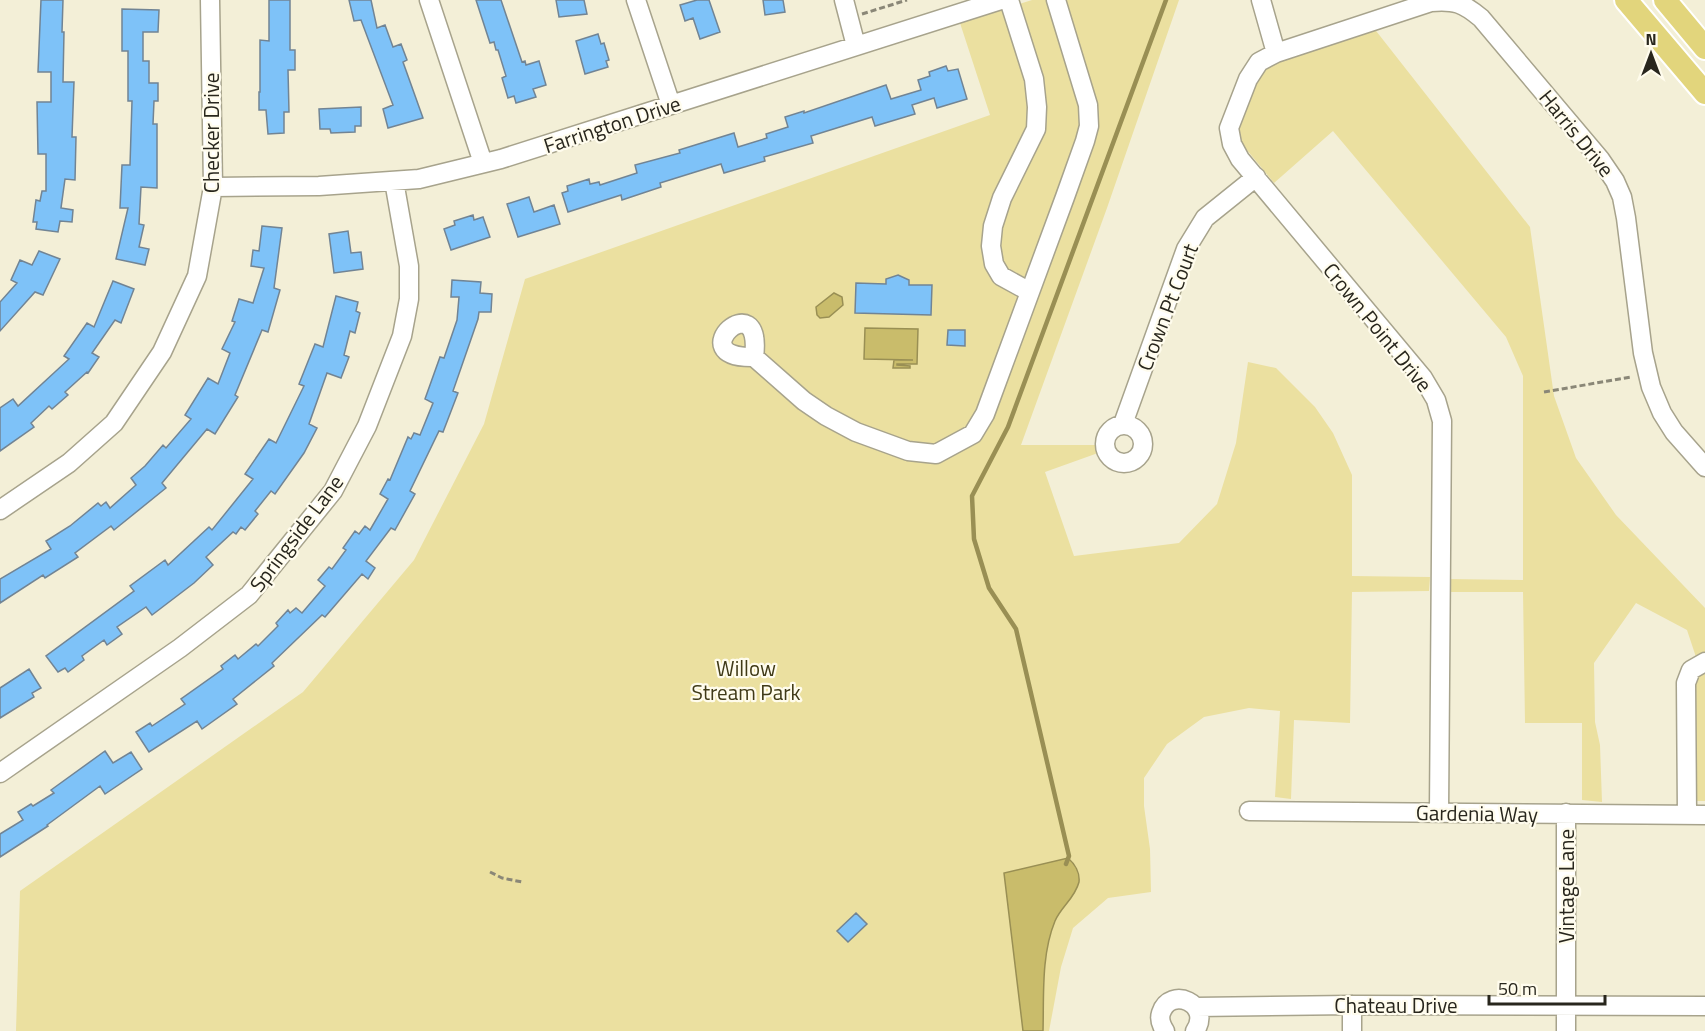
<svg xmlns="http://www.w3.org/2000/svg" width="1705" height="1031" viewBox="0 0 1705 1031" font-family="'Titillium Web',sans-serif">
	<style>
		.green { fill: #ebe0a0 }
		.water { fill: #c9bc6b; stroke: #998f54; stroke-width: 1.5 }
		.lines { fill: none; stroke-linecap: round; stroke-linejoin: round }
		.stream { stroke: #998f54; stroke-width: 4.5 }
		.building { fill: #7ec2f8; stroke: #718494; stroke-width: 1.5 }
		.minor-casing { stroke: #a7a38c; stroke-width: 21 }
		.major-casing { stroke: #fff; stroke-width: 26 }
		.path { stroke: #8a8777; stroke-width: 3; stroke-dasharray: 6 3; stroke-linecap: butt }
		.minor { stroke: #fff; stroke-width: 18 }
		.major { stroke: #e2d57c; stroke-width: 22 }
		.labels { text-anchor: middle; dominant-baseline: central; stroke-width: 4.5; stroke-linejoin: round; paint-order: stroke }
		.street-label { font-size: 21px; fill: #28261d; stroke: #fffced }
		.park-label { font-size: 21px; fill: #403a17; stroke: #fffced }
	</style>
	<rect width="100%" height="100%" fill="#f3efd7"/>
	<path class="green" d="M1032,0H1179L1107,208L1021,445H1096L1098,453L1045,472L1074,556L1179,543L1217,504L1236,443L1248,362L1276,368L1315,407L1333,433L1352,475V576L1430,577L1429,591L1352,592L1350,723L1294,720L1291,799L1275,797L1280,711L1249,708L1204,717L1167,744L1144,778V806L1150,849L1151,892L1108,898L1073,928L1061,967L1049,1031H16L20,891L303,692L414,560L484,424L525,279L990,115L960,23Z
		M1373,27L1530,227L1554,396L1576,458L1616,515L1705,608V654L1696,657L1687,630L1636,603L1594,663L1595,722L1600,745L1602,802L1582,800V723H1525L1523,592H1447V579L1523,580V376L1506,337L1333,131L1274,183L1237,138C1238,114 1249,84 1264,66Z
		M1705,668V801H1690V673Z"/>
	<path class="water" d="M834,293L842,297L843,305L829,317L820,318L817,315L816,307Z
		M865,328L918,329L917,364H897V365L910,366V368H893L894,360H913L864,359Z
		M1068,858C1075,864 1080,873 1079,882C1075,898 1061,907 1055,921C1041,955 1044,996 1043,1031H1023L1004,873Z"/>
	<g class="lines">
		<path class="stream" d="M1066,864L1069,856L1016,629L989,588L974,539L972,496L1008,427L1166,0"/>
	</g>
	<path class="building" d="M41,0H63L62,32H64L63,82H74L72,137H76L75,180L65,179L61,208L73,210L72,222L60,221L58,232L36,229L37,222H33L36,200L40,201L42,191H46V154H38L37,102H51V72H38Z
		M269,0H290V50H295V70H288L289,112H284V133L268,134L266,110H259V92H260V40L269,41Z
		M349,0H371L377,28L385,25L393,47L401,44L407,60L403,62L423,118L388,128L383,109L393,105L361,20L354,21Z
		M476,0H501L522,62L525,61L526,65L539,61L546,85L533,89L536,97L516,103L514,96L508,98L502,78L506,76L498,50H496L494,42L490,43Z
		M556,0H584L587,14L559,17Z
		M697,0H709L720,32L700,39L693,18L685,21L680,5Z
		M763,0H783L785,12L765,15Z
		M122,9L159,10L158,32H143V61H149V83H158V101H154L153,124H157V188L141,187L139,224L144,225L139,247L149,249L145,265L116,259L128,208H120L122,165H130L132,101H128V51H122Z
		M598,34L601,44L604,43L609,60L606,61L608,67L585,74L576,41Z
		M946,66L948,71L958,69L967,99L937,108L934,98L912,105L915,114L875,126L872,117L811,136L813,143L764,157L765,161L724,173L721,164L660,183L661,187L622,200L621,195L568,212L562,193L568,191L567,186L589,179L590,184L599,182L600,185L637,173L635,165L680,153L679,150L734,133L738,147L767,138L766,134L788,127L785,117L804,111V113L886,85L891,99L921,90L918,80L930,76L929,72Z
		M361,107V126H355V132L331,133L330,129H320L319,109Z
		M529,197L534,212L554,205L560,224L518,237L507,204Z
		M473,215L474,220L483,217L490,237L451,250L444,229L455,225L454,221Z
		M262,226L282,228L274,288L280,290L268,332L262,330L235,395L238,397L215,434L207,429L162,483L166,488L114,530L111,526L75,553L78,557L45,578L43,575L0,603V579L51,549L46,541L70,526L98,503L101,506L106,502L110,508L136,485L131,478L145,466L163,445L166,448L191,419L185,415L208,378L218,384L230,353L222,349L235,322L232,321L239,299L253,303L264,268L251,266L253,250L259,251Z
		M348,231L351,253L361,252L363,269L334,273L329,234Z
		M39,251L60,259L43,295L35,292L0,331V302L17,283L11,280L20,260L32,265Z
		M898,275L909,280V285H932L931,315L855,313L856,283L886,284V279Z
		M452,280L481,282L480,293L492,294L491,312H479L478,319L453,391L458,393L443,432L439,431L410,491L415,494L395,530L391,528L366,561L375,568L368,579L362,574L325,617L322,615L272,663L274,666L233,699L237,704L202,729L197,721L149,752L136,732L150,723L152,726L185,704L181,699L223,669L221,666L235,655L238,659L256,644L258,646L278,626L276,623L288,610L290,613L296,608L302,613L325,586L318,580L329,567L332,569L346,550L343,548L355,531L359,534L365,526L370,530L388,499L380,494L388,479L390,480L408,437L411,439L414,433L420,435L433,403L425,399L440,357L444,358L457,320L459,297H451Z
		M113,281L134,289L121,323L115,320L92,353L99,357L88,373L87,372L65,392L68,395L52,409L49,406L31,423L34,427L0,451V408L13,399L18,406L69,359L64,356L87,323L94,327Z
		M336,296L358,302L356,311L360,313L355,333L350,331L344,355L349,357L341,378L327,373L309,424L317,428L304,453L275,494L271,491L255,511L258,514L245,530L241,527L236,534L233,532L206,557L213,565L194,583L152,615L146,607L117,627L122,634L107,645L104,640L82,656L84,660L68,672L65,668L58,672L46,656L134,591L130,586L165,560L168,565L209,527L212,530L253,479L245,474L269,439L276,443L304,386L299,384L315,344L323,347Z
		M948,330H965V346L947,345Z
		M29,669L41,688L32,693L34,697L0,718V688Z
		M105,751L113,763L131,752L142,769L105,794L100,786L47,825L48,826L0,857V834L23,820L18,812L31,804L33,806L54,793L51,790Z
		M856,913L867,924L848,942L837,931Z"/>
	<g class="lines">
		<defs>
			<path id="minor" d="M429,0L483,163
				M636,0L671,105
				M844,0L856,46
				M1009,0L1034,79L1037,107L1036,129L1002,198L993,226L991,246L994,264L1001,276L1030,292
				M1261,0L1276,53L1259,62L1248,79L1229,128L1232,144L1240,159L1423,378L1436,400L1442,421L1439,812
				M1276,53L1431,2C1455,0 1463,3 1481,18L1600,159L1615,181L1622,197L1626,218L1643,353L1651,387L1662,413L1674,432L1705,467
				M213,187L319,186L419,179L501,159L1001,0
				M754,357C764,281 678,359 754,357L804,401L826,416L856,432L908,451L936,454L973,434L985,414L1065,197L1085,141L1089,126L1088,105L1056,0
				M1123,424L1186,249L1205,218L1256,177
				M1105 444a19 19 0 1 1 38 0a19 19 0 1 1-38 0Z
				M0,510L69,463L114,423L162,352L197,276L213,187L210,0
				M0,773L180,648L249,595L333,491L367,426L402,336L409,299V266L394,181
				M1249,811L1705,815
				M1687,814L1686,683L1691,670L1705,662
				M1196,1007L1352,1005L1705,1006
				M1165,1031C1161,1025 1159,1019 1161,1013C1170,985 1213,1004 1195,1031
				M1352,1031V1005
				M1566,1031V813"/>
			<path id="major" d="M1626,0L1705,93
				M1665,0L1705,48"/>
		</defs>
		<use href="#minor" class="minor-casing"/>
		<use href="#major" class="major-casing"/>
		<path class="path" d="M862,14L907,0
			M1544,392L1631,377
			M490,872L502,878L522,882"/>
		<use href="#minor" class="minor"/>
		<use href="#major" class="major"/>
	</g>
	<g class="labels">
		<g class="street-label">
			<text transform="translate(612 124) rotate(-18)">Farrington Drive</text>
			<text transform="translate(211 133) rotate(-90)">Checker Drive</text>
			<text transform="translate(1577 133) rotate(51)">Harris Drive</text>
			<text transform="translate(1167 307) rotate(-69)">Crown Pt Court</text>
			<text transform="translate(1378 327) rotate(51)">Crown Point Drive</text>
			<text transform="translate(296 533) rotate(-53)">Springside Lane</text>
			<text transform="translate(1477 813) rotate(1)">Gardenia Way</text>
			<text transform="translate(1566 886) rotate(-90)">Vintage Lane</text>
			<text x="1396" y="1005">Chateau Drive</text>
		</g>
		<g class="park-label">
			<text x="746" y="668">Willow<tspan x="746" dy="24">Stream Park</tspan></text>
		</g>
	</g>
	<g transform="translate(1651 54)" stroke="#fffced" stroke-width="4.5" paint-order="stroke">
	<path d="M0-4.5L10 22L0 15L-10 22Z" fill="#28261d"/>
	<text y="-9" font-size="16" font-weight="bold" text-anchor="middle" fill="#28261d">N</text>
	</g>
	<path d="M1489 995v9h116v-9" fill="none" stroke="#28261d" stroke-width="3"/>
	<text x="1498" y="995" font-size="18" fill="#28261d" stroke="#fffced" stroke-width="4.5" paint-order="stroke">50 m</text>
</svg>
